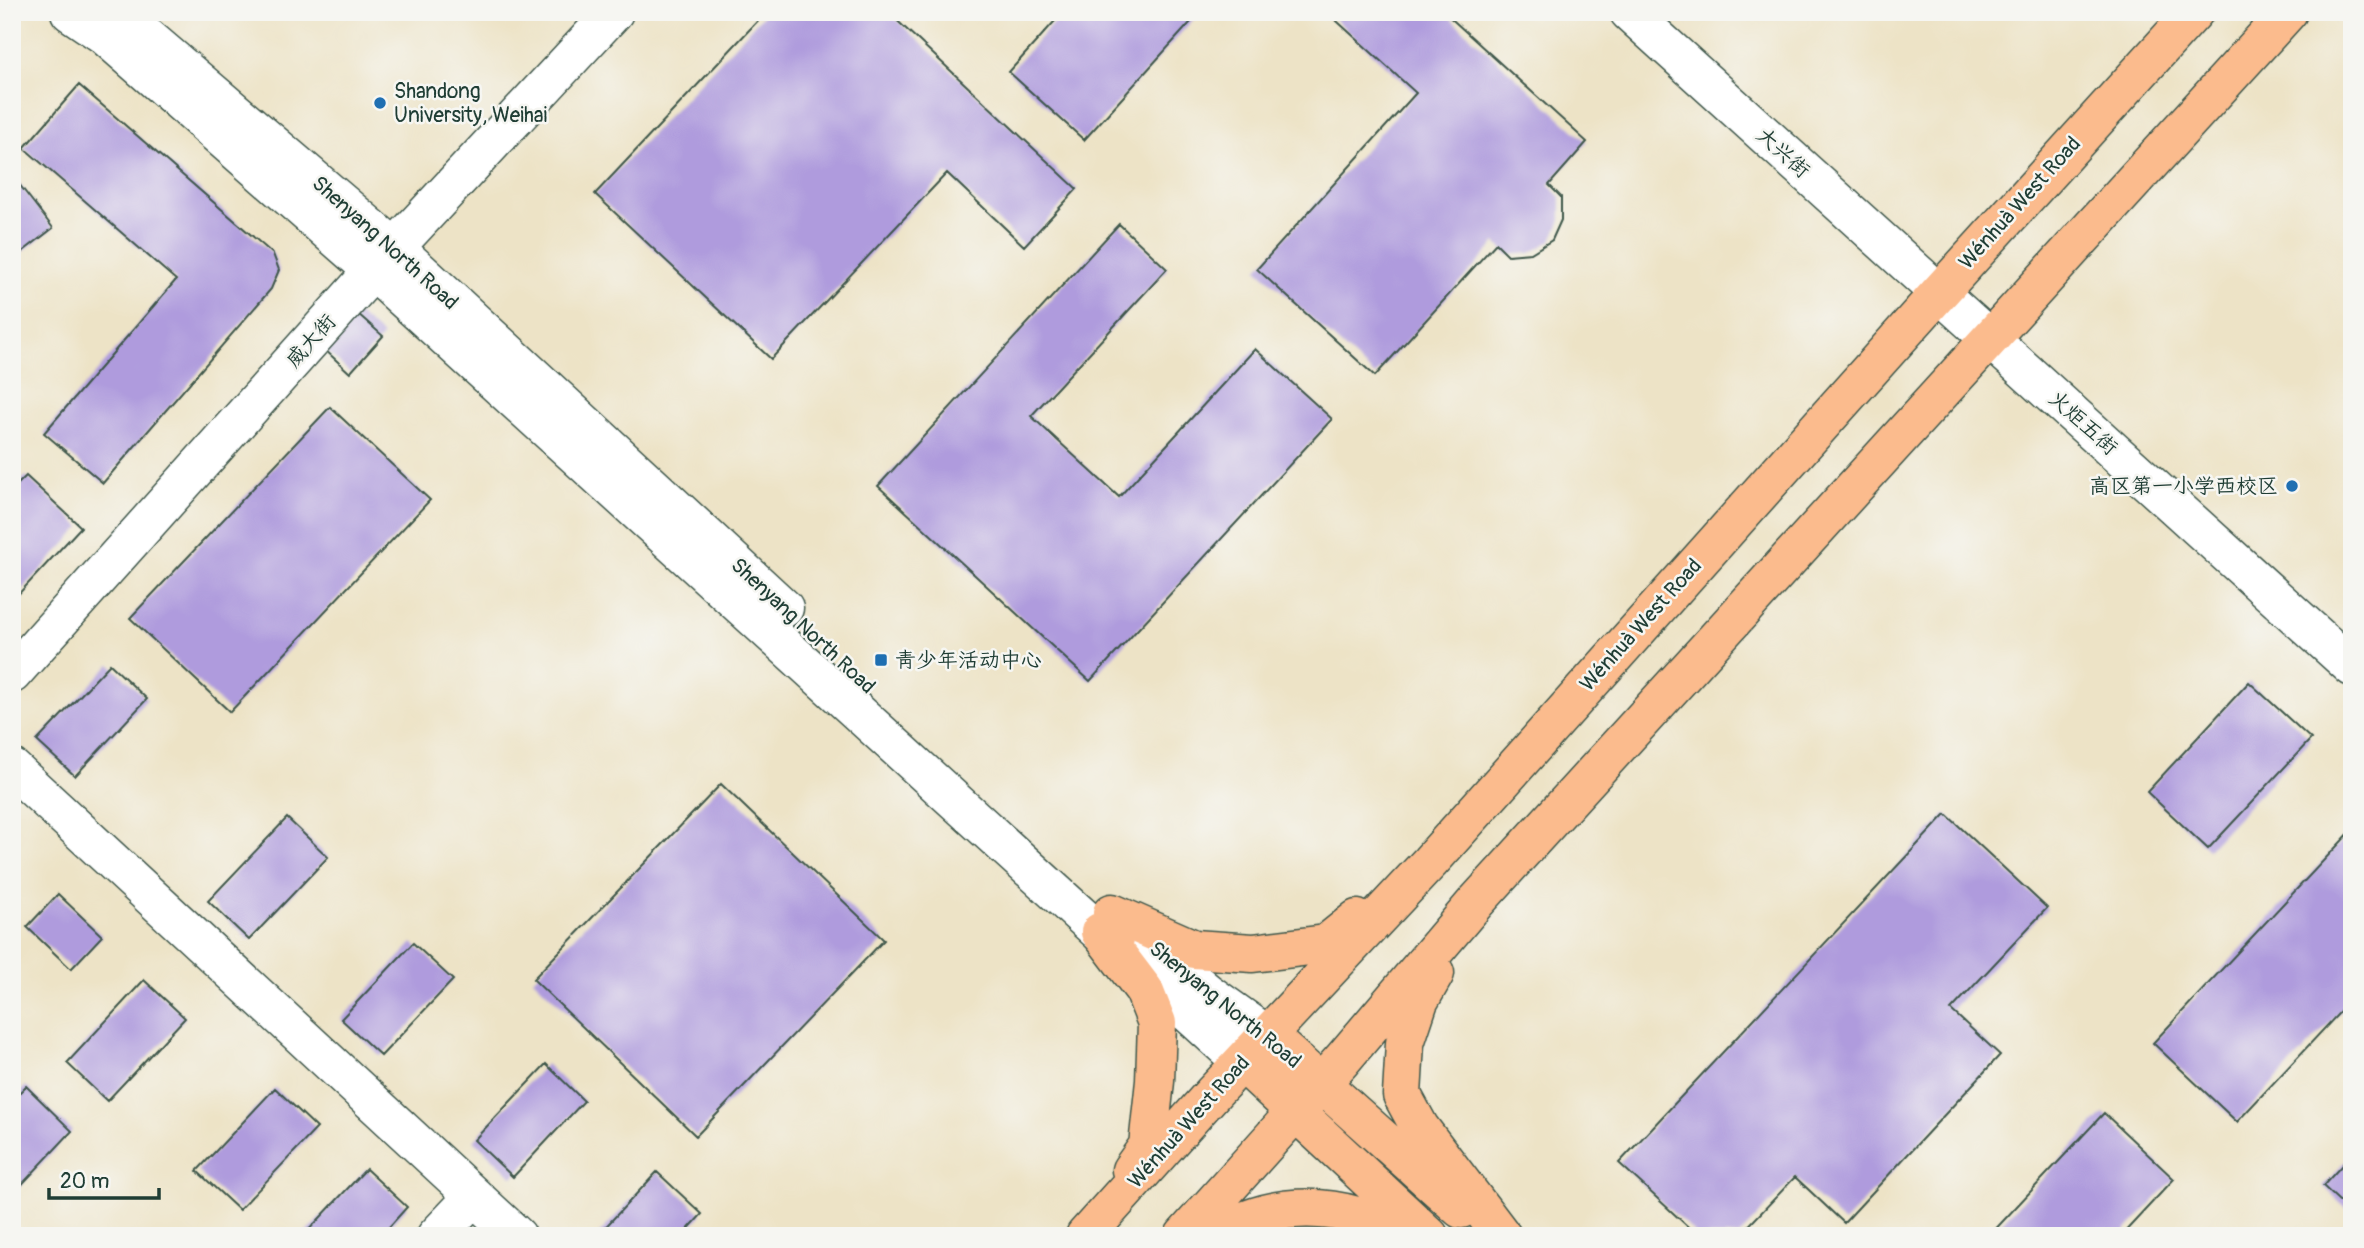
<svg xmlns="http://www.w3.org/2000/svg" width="2364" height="1248" viewBox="0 0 2364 1248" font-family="Pangolin,'LXGW WenKai TC',sans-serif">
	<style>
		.building { fill: #af9bdd }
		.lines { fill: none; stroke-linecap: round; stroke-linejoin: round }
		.minor-casing { stroke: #3e564a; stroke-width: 41 }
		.major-casing { stroke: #3e564a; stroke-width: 41 }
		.minor { stroke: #fff; stroke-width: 38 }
		.major { stroke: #fbbb8d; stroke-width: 38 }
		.poi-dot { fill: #1f6fb2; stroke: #f6f6f2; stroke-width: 2.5 }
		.labels { text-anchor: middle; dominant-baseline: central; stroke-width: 5; stroke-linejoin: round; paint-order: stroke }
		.poi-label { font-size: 21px; fill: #1f3d34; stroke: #f6f6f2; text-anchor: start }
		.street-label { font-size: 21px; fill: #1f3d34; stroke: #f6f6f2 }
	</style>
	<rect width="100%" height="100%" fill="#f6f6f2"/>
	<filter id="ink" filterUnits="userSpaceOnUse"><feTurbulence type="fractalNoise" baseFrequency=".0143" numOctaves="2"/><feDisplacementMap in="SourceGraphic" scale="14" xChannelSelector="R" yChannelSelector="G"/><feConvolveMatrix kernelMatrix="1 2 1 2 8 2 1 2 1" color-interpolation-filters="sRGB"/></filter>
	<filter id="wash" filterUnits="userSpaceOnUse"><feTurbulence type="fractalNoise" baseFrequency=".00686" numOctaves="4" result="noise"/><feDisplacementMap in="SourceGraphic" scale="28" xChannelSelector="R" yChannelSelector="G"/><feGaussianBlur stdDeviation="1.57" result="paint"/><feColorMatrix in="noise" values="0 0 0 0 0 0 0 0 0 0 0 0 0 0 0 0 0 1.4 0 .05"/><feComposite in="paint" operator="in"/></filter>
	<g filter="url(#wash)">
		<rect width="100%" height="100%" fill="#ede3c6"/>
		<g id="blocks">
			<path class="building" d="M766,12H888L1077,189L1024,246L947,173L771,359L595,194Z
				M1063,12H1200L1084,140L1009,72Z
				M1327,12H1444L1587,142L1549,185L1561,197V220L1552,240L1531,253L1508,255L1496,243L1375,376L1257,269L1416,93Z
				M79,85L273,254L279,270L271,289L103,483L44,433L176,280L24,148Z
				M12,175L53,228L12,260Z
				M1119,224L1167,269L1031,416L1119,497L1255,349L1332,419L1090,681L878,486Z
				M357,313L383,336L350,373L324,349Z
				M330,407L430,500L230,712L130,618Z
				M26,476L81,527L12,601V490Z
				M110,664L147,699L75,776L37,741Z
				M2249,682L2311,739L2208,849L2147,792Z
				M721,784L884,940L696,1136L533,979Z
				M1946,814L2047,908L1951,1010L2000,1055L1844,1223L1795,1177L1739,1236H1698L1619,1163Z
				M287,818L328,857L249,940L208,901Z
				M2352,830V999L2237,1122L2153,1043Z
				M58,894L102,936L71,969L27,927Z
				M413,943L453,980L381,1056L341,1019Z
				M144,980L185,1018L107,1101L67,1063Z
				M546,1064L584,1101L513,1177L474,1140Z
				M26,1086L72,1131L12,1195V1100Z
				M275,1088L317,1128L239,1210L197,1171Z
				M2104,1113L2174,1179L2121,1236H1989Z
				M2352,1154V1213L2323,1186Z
				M366,1169L407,1207L381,1236H303Z
				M657,1172L702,1214L682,1236H597Z"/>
		</g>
	</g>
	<g filter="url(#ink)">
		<use href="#blocks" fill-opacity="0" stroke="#3e564a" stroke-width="2"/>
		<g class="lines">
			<defs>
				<path id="minor" d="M70,12L104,35L373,271L1243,1063
					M118,12L395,248L784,608
					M1629,12L2352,667
					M12,674L373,271L614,12
					M12,768L517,1236
					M1148,943L1208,993L1267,1035
					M436,1236L474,1196"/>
				<path id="major" d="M1112,913L1194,949L1253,953L1326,944L1357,919
					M1100,932L1144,990L1157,1023L1155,1081L1148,1146L1131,1170
					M1435,973L1419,1001L1405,1043L1402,1095L1420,1128L1502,1236
					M1267,1035L1461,1209
					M1243,1063L1429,1236
					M1085,1236L1214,1092L1430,862L1938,294L2194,12
					M1184,1236L1342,1060L1476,902L2288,12
					M1217,1236C1270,1199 1345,1200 1399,1236"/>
			</defs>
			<use href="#minor" class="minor-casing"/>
			<use href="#major" class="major-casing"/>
			<use href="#minor" class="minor"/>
			<use href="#major" class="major"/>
		</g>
	</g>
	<g class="poi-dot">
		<circle cx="380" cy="103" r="7"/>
		<circle cx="2292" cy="486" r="7"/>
		<rect x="874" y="653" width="14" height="14" rx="3.5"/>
	</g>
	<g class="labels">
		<g class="poi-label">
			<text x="394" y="91">Shandong<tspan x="394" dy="24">University, Weihai</tspan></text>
			<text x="2278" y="486" text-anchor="end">高区第一小学西校区</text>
			<text x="895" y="660">青少年活动中心</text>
		</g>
		<g class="street-label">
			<text transform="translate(1783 153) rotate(42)">大兴街</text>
			<text transform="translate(2020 203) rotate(-48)">Wénhuà West Road</text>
			<text transform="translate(385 243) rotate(42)">Shenyang North Road</text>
			<text transform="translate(311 341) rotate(-48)">威大街</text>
			<text transform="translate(2083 423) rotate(42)">火炬五街</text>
			<text transform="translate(1641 625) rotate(-48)">Wénhuà West Road</text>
			<text transform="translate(803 626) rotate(43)">Shenyang North Road</text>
			<text transform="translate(1225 1005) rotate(39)">Shenyang North Road</text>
			<text transform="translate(1189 1122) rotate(-48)">Wénhuà West Road</text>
		</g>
	</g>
	<rect width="2364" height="1248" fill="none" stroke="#f6f6f2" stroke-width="42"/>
	<path d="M49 1188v10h110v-10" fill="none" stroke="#1f3d34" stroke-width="3.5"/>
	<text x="60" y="1188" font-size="21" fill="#1f3d34" stroke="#f6f6f2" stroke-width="5" paint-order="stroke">20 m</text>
</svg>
